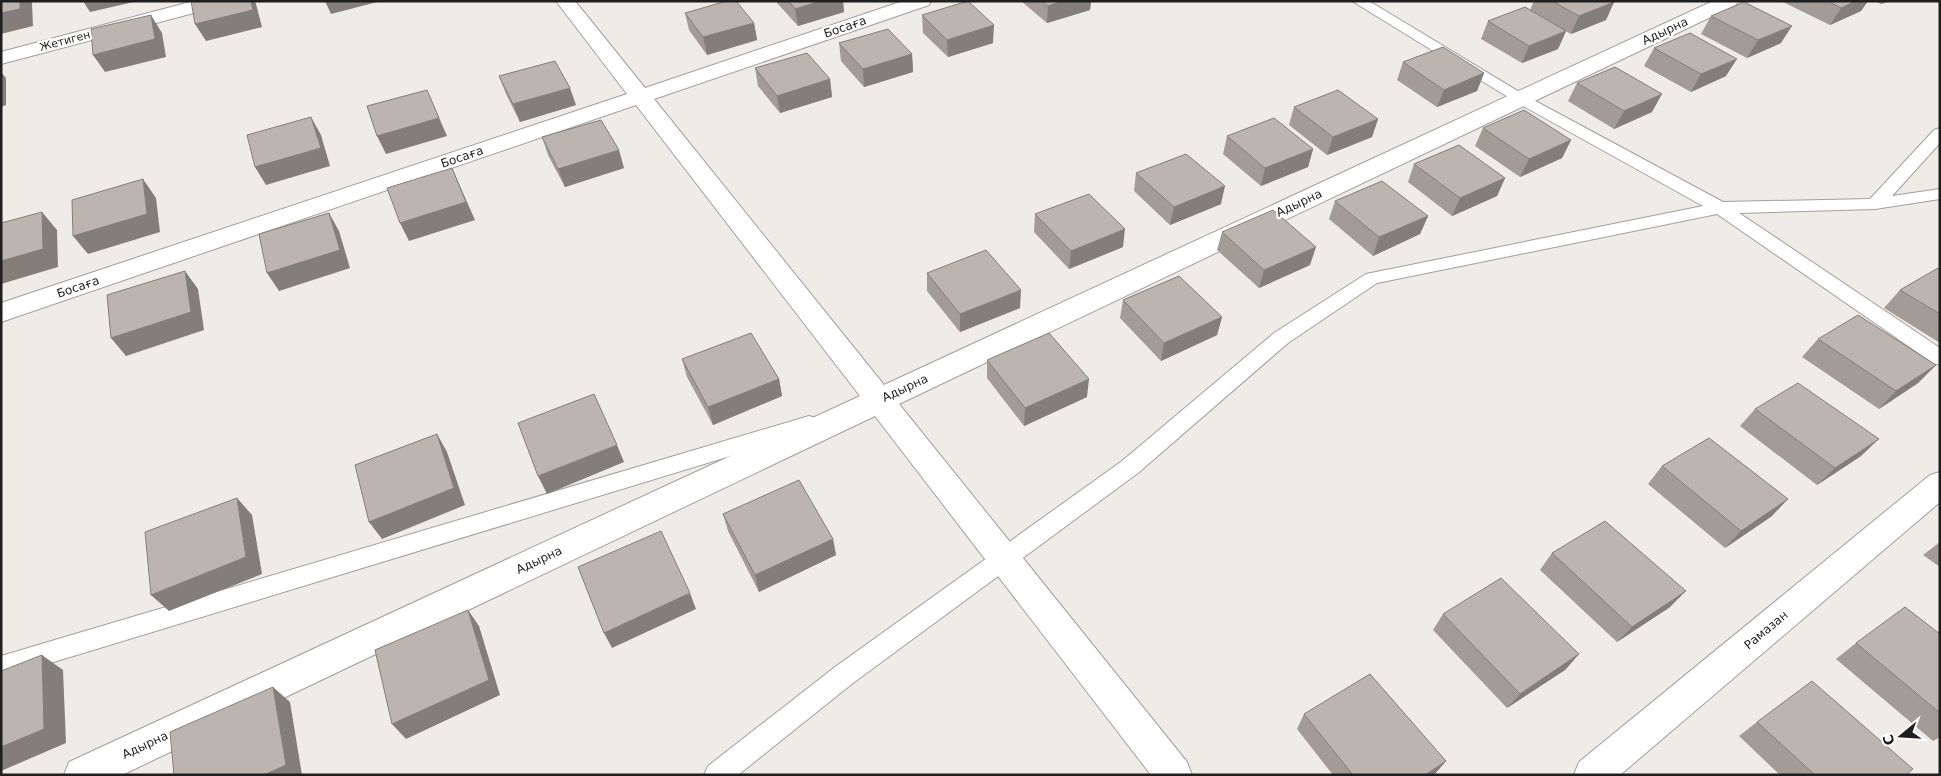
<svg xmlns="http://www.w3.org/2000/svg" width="1941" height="776" viewBox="0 0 1941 776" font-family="'DejaVu Sans',sans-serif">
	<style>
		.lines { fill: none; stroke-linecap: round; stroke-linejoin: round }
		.lane-casing { stroke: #a0a0a0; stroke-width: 2 }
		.street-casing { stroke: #a0a0a0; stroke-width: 2 }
		.lane { fill: #fff; fill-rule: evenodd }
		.street { fill: #fff; fill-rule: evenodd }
		.wall { fill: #a29b96 }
		.shaded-wall { fill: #847e7a }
		.building { fill: #bcb4af; stroke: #847e7a }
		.labels { text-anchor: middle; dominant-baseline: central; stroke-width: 4.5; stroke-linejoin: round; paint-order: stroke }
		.far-street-label { font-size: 11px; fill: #1f1f1f; stroke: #fff }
		.street-label { font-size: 12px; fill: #1f1f1f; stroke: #fff }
	</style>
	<rect width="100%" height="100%" fill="#efebe6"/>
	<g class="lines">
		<defs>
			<path id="lane" d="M1352,1H1369L1526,96L1723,202L1870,199L1934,130L1940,128V143L1892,196L1940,189V199L1875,209L1739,213L1940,348V365L1933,363L1717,214L1377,283L1288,343L1138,473L853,683L738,775H704L708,766L835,667L1122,461L1274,333L1366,274L1703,206L1516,102Z
				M809,416L816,418L819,424L816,430L1,678V656Z"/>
			<path id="street" d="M194,1H226L224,5L1,64V52Z
				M556,1H575L645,88L903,1H931L929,5L654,99L884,385L1713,1H1738L1736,5L899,404L1187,762L1192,775H1151L875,416L122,775H64L69,762L860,396L636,105L1,322V303L627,94Z
				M1940,472V502L1620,775H1574L1579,762L1930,475Z"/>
		</defs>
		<use href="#lane" class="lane-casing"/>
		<use href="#street" class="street-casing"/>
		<use href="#lane" class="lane"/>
		<use href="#street" class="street"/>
	</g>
	<path class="wall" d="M777,1H843L844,12L798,26L777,3Z
		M1021,1H1091L1090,10L1047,23Z
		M1534,1H1612L1614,2L1606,20L1571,34L1557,26L1566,31L1558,49L1522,63L1481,39L1488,21L1530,10Z
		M1784,1H1868L1861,11L1830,25L1783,2Z
		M1874,1H1889L1881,4Z
		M685,13L754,23L757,40L707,55L689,30Z
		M922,15L993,43L948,57L923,33Z
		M1711,16L1781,43L1747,58L1701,34Z
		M839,43L912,54L913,72L864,87L841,61Z
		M1654,48L1726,76L1691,92L1644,66Z
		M1403,62L1484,73L1477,91L1437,107L1397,80Z
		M755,68L830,79L832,97L780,113L758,86Z
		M499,76L576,105L520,122L506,94Z
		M1577,83L1652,112L1614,129L1568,101Z
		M1294,107L1378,119L1372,137L1327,155L1289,125Z
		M1483,128L1571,140L1562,158L1520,177L1475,146Z
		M1227,136L1313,149L1308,167L1261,186L1223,154Z
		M542,137L624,168L565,187L548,155Z
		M1414,164L1505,178L1497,196L1452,216L1408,182Z
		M1136,173L1221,204L1170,225L1134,191Z
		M1335,201L1428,216L1420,234L1373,256L1329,219Z
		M1035,214L1123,247L1069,269L1034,232Z
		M1222,232L1310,265L1259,288L1217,250Z
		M1940,270V343L1884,308L1900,290Z
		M927,273L1020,308L960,332L927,291Z
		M1123,300L1222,317L1217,335L1161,361L1120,318Z
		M1818,339L1936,365L1918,383L1879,409L1802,357Z
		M682,359L779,379L782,396L713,425L687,377Z
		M987,360L1087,397L1024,426L987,378Z
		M1755,409L1861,456L1817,485L1740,426Z
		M1662,466L1772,516L1725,548L1648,484Z
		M723,514L833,539L836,555L759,592L728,531Z
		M1940,542V567L1923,555Z
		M1552,553L1670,607L1617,642L1540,570Z
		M1443,614L1579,654L1565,670L1507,708L1433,630Z
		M1940,634V737L1933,741L1836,659L1856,643Z
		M1304,714L1446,761L1434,775H1333L1297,729Z
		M1757,722L1906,775H1780L1739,736Z"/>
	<path class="shaded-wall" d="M20,1H31L32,3L33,26L1,34V13Z
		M83,1H138L90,12Z
		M251,1H255L256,4L262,27L206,41L195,24Z
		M325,1H381L331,14Z
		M821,1H843L844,12L798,26L795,9Z
		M1063,1H1091L1090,10L1047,23L1048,6Z
		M1856,1H1868L1861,11L1830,25L1841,8Z
		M1883,1H1889L1881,4Z
		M1614,2L1606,20L1571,34L1579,16Z
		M151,15L162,33L166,57L105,72L93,55Z
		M754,23L757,40L707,55L703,37Z
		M994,25L993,43L948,57L947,40Z
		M1792,26L1781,43L1747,58L1758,40Z
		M1566,31L1558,49L1522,63L1529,46Z
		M912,54L913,72L864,87L863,69Z
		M1737,59L1726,76L1691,92L1701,74Z
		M1,72L6,78V105L1,107Z
		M1484,73L1477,91L1437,107L1444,90Z
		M830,79L832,97L780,113L777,96Z
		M570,88L576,105L520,122L513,104Z
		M427,90L447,136L386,154L377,136Z
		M1662,94L1652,112L1614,129L1624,111Z
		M311,117L321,135L330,166L266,185L255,167Z
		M1378,119L1372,137L1327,155L1333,137Z
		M1571,140L1562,158L1520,177L1529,159Z
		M1313,149L1308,167L1261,186L1265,168Z
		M619,150L624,168L565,187L558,169Z
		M452,168L475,220L409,241L400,223Z
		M1505,178L1497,196L1452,216L1460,198Z
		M143,179L156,198L160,232L88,254L73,236Z
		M1225,186L1221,204L1170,225L1174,207Z
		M42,212L57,230L58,267L1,284V261Z
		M329,213L339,231L350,268L279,291L267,273Z
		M1428,216L1420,234L1373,256L1379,237Z
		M1125,229L1123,247L1069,269L1071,251Z
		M1316,247L1310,265L1259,288L1264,270Z
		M185,271L198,289L204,330L126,356L111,338Z
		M1021,290L1020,308L960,332V314Z
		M1222,317L1217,335L1161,361L1164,343Z
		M1936,365L1918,383L1879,409L1896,391Z
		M779,379L782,396L713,425L708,407Z
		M1089,379L1087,397L1024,426L1025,408Z
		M437,434L447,452L465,505L382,539L369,522Z
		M1879,439L1861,456L1817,485L1835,468Z
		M617,445L624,462L547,494L538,476Z
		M237,498L252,515L262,574L169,611L151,595Z
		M1788,499L1772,516L1725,548L1741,531Z
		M833,539L836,555L759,592L755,575Z
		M1686,591L1670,607L1617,642L1632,627Z
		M690,593L696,609L612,648L604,633Z
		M468,610L479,626L500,695L406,739L392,724Z
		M1579,654L1565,670L1507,708L1520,694Z
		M42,655L63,670L66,743L1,771V747Z
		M273,687L290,702L302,775H264Z
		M1446,761L1434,775H1425Z"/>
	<path class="building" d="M1,1H20V9L1,13Z
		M191,1H251L253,10L195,24Z
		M727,1H736L754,23L703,37L685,13Z
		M789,1H821L795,9Z
		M968,1L994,25L947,40L922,15Z
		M1042,1H1063L1048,6Z
		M1552,1H1612L1614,2L1579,16Z
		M1828,1H1856L1841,8Z
		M1744,2L1792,26L1758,40L1711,16Z
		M1525,7L1566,31L1529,46L1488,21Z
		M151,15L155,39L93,55L91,29Z
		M888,29L912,54L863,69L839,43Z
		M1690,33L1737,59L1701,74L1654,48Z
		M1443,47L1484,73L1444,90L1403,62Z
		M807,53L830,79L777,96L755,68Z
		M555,61L570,88L513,104L499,76Z
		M1615,67L1662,94L1624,111L1577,83Z
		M427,90L439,118L377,136L367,106Z
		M1338,90L1378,119L1333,137L1294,107Z
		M1524,110L1571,140L1529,159L1483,128Z
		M311,117L321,148L255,167L247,135Z
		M1274,118L1313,149L1265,168L1227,136Z
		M601,120L619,150L558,169L542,137Z
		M1459,145L1505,178L1460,198L1414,164Z
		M1186,154L1225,186L1174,207L1136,173Z
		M452,168L466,202L400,223L387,188Z
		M143,179L147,214L73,236L72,200Z
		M1382,181L1428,216L1379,237L1335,201Z
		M1089,194L1125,229L1071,251L1035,214Z
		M1273,210L1316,247L1264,270L1222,232Z
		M42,212L43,249L1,261V223Z
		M329,213L340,250L267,273L259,234Z
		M986,250L1021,290L960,314L927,273Z
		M1938,268L1940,270V314L1900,290Z
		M185,271L191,312L111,338L107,295Z
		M1179,276L1222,317L1164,343L1123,300Z
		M1858,315L1936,365L1896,391L1818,339Z
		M751,333L779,379L708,407L682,359Z
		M1049,333L1089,379L1025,408L987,360Z
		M1798,383L1879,439L1835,468L1755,409Z
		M594,394L617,445L538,476L518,423Z
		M437,434L454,488L369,522L355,465Z
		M1709,438L1788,499L1741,531L1662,466Z
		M799,480L833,539L755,575L723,514Z
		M237,498L246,557L151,595L145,532Z
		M1605,521L1686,591L1632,627L1552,553Z
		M661,531L690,593L604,633L578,567Z
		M1501,578L1579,654L1520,694L1443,614Z
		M1905,607L1940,634V713L1856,643Z
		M468,610L489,680L392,724L375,650Z
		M42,655L44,729L1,747V671Z
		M1370,674L1446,761L1425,775H1353L1304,714Z
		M1812,681L1913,769L1906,775H1815L1757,722Z
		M273,687L286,765L264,775H174L170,732Z"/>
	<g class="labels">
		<g class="far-street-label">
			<text transform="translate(65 41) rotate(-15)">Жетиген</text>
		</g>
		<g class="street-label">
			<text transform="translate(845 27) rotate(-19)">Босаға</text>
			<text transform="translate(1665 31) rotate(-25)">Адырна</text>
			<text transform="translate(462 157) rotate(-19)">Босаға</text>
			<text transform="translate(1299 203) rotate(-25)">Адырна</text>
			<text transform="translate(78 287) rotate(-19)">Босаға</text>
			<text transform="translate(905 388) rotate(-25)">Адырна</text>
			<text transform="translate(539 560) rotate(-25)">Адырна</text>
			<text transform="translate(1766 630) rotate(-40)">Рамазан</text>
			<text transform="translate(145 745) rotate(-25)">Адырна</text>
		</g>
	</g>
	<rect width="1941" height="776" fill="none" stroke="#1f1f1f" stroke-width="5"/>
	<g transform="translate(1901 736) rotate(252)" stroke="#ffffff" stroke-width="4" paint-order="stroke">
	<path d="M0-4L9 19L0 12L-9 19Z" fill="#1f1f1f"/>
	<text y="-8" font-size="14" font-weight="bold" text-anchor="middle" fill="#1f1f1f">С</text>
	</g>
</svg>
